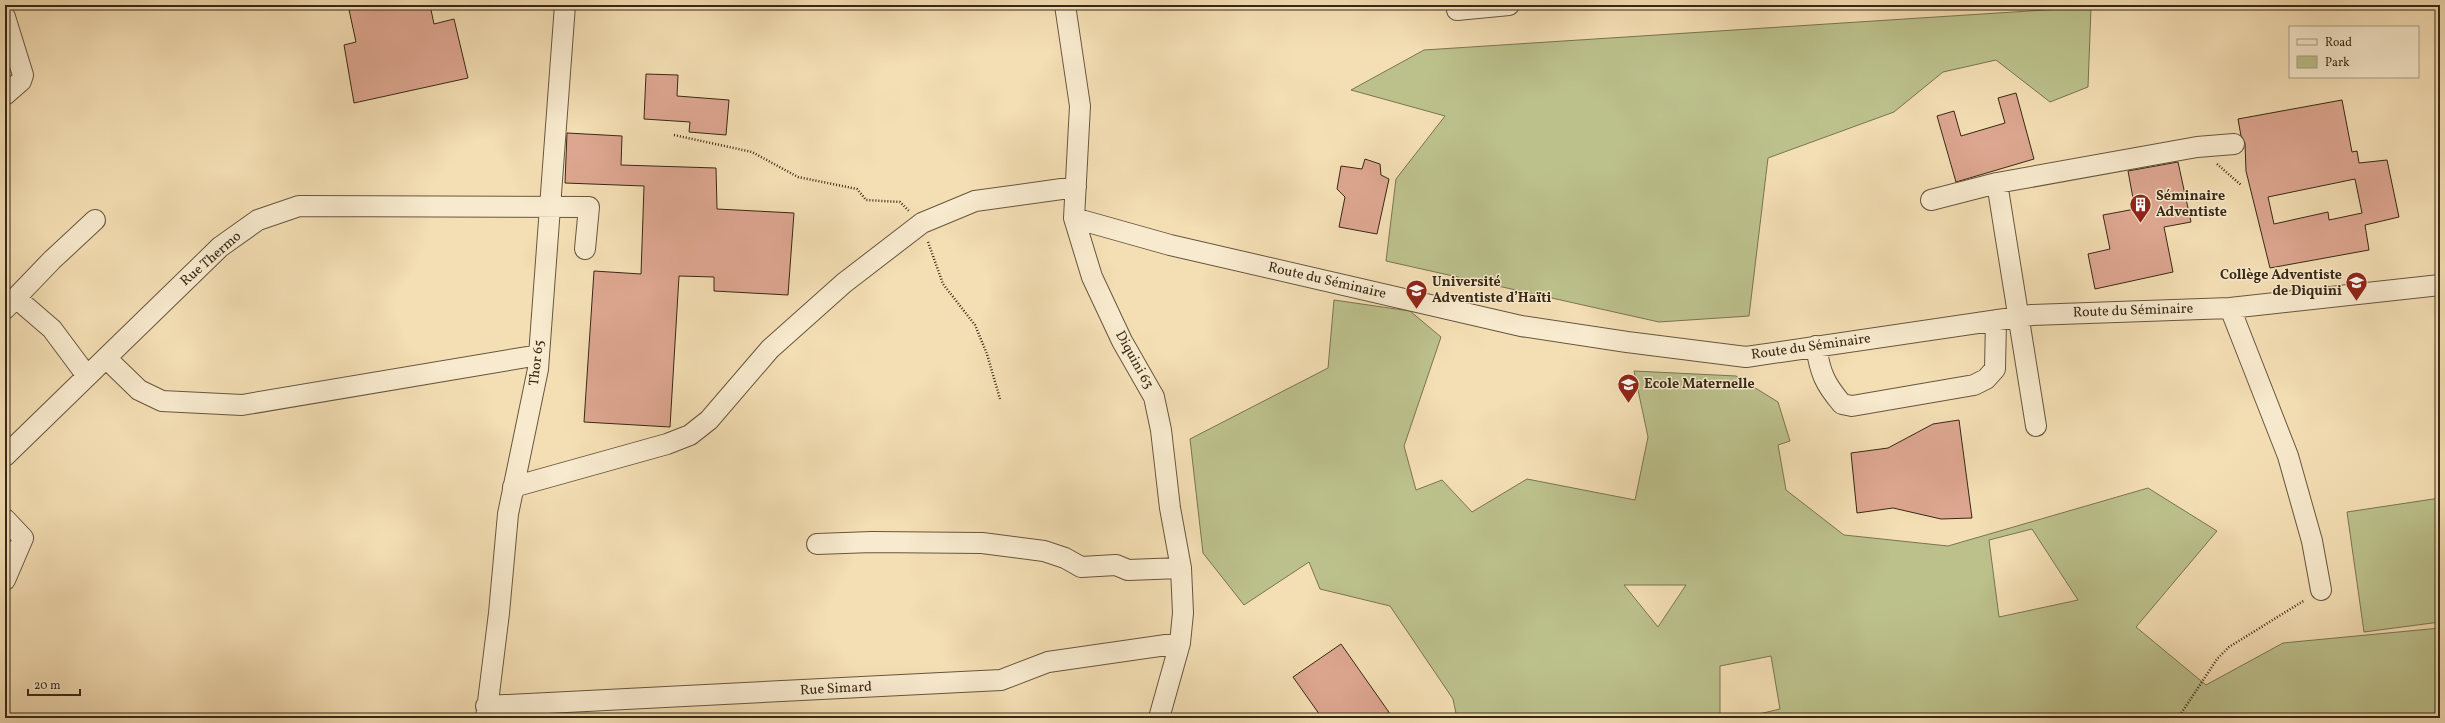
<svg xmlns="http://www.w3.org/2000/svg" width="2445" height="723" viewBox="0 0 2445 723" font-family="Vollkorn,serif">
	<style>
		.green { fill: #bcc18c; stroke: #7a7450; fill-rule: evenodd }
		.building { fill: #dda690; stroke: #372815; fill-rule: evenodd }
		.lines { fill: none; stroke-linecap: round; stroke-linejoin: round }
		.minor-casing { stroke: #66563d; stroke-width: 22 }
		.path { stroke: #372815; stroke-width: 2.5; stroke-dasharray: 1 2; stroke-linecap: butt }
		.minor { stroke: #f8eace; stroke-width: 20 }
		.labels { text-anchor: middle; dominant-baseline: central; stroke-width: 3; stroke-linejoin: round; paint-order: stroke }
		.poi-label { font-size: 14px; font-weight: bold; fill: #372815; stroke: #f8eace; text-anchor: start }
		.street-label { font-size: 14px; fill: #372815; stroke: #f8eace }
	</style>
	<rect width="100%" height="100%" fill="#f4deb4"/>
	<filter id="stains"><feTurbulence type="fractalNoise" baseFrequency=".005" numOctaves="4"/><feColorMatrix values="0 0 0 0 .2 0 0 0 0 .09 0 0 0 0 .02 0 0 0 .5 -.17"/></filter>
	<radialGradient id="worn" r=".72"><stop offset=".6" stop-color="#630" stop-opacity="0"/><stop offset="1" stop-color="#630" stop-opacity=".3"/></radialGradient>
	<path class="green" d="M2091,7L2088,87L2050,102L1996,60L1943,72L1894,112L1768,158L1749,316L1659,322L1386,261L1396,179L1445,116L1351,90L1424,50Z
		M1334,300L1410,311L1441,337L1404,446L1416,490L1442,480L1472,512L1527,479L1635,500L1648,437L1634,371L1736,376L1778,402L1790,441L1778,445L1786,490L1844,535L1948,546L2148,488L2217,531L2136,627L2206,685L2283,643L2440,628V718H1742L1780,709L1771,656L1720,666V718H1457L1453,699L1390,606L1320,589L1309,562L1244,605L1203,553L1190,439L1328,368ZM2032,529L2078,600L1999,617L1989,540ZM1624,585H1686L1658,627Z
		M2440,498V622L2364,632L2347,512Z"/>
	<path class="building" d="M348,5H430L434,24L454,19L468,78L354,103L344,45L356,42Z
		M646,74L678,75L677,96L729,100L726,135L689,132L690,122L644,119Z
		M2016,93L2034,159L1956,182L1937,116L1954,111L1961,136L2005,123L1998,98Z
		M2342,100L2352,152L2357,151L2359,163L2387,160L2399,217L2365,225L2369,250L2270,268L2246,171L2245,143L2241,136L2238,119ZM2355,179L2362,213L2329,220L2328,212L2274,224L2268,197Z
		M567,133L622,136L621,165L716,168L717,209L794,213L788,295L714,291V277L679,276L670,427L584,422L594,271L641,274L644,186L565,183Z
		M1365,159L1380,164L1381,175L1389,179L1377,234L1339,227L1345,197L1337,189L1341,166L1362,169Z
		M2178,162L2191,222L2164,227L2173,272L2095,289L2088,254L2110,249L2103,215L2135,209L2128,171Z
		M1959,420L1972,518L1941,519L1893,508L1857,513L1851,453L1888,448L1933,424Z
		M1341,644L1393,718H1322L1293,677Z"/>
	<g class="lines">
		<defs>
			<path id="minor" d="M1065,5L1080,106L1074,218L1092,277L1122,341L1154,397L1161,430L1170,508L1181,568L1183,613L1180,643L1159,718
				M1457,10L1509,5
				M5,17L23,75L21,81L5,95
				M1997,183L2036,426
				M1931,200L1997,183L2197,147L2234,144
				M1074,218L1170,245L1521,326L1627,342L1746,357L2032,315L2230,308L2440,285
				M16,298L52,329L87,376
				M2230,308L2288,456L2312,541L2321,590
				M5,309L52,260L95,220
				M1816,346C1820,373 1825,384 1842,404L1852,406L1974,385L1986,379L1995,369L1996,320
				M106,358L139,390L162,401L242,405L539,355
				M5,456L220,247L258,220L299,206L589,207L585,249
				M513,487L667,444L690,435L709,420L770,349L844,283L922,223L975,201L1076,187
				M5,519L23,538L5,580
				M817,544L872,542L982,543L1044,551L1065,558L1081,567L1116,565L1128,570L1181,568
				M486,706L1001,680L1048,662L1180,643
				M486,718L499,613L508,514L538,369L565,5"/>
		</defs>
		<use href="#minor" class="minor-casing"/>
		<path class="path" d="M674,135L752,152L798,177L857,189L866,200L900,202L909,211
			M2217,164L2241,185
			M928,242L943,284L975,325L987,354L1000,399
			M2178,718L2217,659L2229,647L2305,600"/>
		<use href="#minor" class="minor"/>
	</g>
	<defs>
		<symbol id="building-pin" viewBox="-11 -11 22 30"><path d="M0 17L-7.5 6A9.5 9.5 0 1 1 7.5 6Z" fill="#8f2418" stroke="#f8eace"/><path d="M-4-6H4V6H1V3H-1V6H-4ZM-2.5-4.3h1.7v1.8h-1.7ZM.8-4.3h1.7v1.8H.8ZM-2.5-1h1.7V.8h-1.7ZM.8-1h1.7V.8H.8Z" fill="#fff"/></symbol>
		<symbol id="school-pin" viewBox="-11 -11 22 30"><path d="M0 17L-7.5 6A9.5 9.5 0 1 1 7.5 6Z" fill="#8f2418" stroke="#f8eace"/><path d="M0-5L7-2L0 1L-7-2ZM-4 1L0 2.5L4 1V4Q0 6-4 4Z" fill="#fff"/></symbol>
	</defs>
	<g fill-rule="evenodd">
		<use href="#building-pin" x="2128" y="192" width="25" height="34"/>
		<use href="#school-pin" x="2344" y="270" width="25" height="34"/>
		<use href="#school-pin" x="1404" y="278" width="25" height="34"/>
		<use href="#school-pin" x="1616" y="372" width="25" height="34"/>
	</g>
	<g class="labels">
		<g class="poi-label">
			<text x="2156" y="196">Séminaire<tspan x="2156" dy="16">Adventiste</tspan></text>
			<text x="2342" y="275" text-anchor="end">Collège Adventiste<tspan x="2342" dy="16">de Diquini</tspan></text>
			<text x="1432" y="282">Université<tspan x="1432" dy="16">Adventiste d’Haïti</tspan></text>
			<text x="1644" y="384">Ecole Maternelle</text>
		</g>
		<g class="street-label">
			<text transform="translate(211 259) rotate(-41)">Rue Thermo</text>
			<text transform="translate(1327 281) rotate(13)">Route du Séminaire</text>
			<text transform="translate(2133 311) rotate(-2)">Route du Séminaire</text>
			<text transform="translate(1811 347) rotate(-8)">Route du Séminaire</text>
			<text transform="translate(1134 360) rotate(61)">Diquini 63</text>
			<text transform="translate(537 363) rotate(-83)">Thor 65</text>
			<text transform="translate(836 689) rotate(-3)">Rue Simard</text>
		</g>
	</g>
	<rect width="2445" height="723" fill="none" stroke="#f4deb4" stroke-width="20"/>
	<rect x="6" y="6" width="2433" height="711" fill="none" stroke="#372815" stroke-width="2"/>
	<rect x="10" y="10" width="2425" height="703" fill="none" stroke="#372815"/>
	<rect x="2289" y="26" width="130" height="52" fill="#f8eace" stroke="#ab9c84"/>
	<rect x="2297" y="39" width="20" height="6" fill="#f8eace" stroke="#ab9c84"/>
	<text x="2325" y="46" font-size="12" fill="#372815">Road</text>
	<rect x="2297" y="56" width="20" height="12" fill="#bcc18c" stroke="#ab9c84"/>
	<text x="2325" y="66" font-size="12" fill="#372815">Park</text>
	<path d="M28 689v6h52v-6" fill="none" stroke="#372815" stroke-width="2"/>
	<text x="34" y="689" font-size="12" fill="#372815" stroke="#f8eace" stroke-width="3" paint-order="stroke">20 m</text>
	<rect width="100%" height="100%" filter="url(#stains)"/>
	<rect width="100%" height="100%" fill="url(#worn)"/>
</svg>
